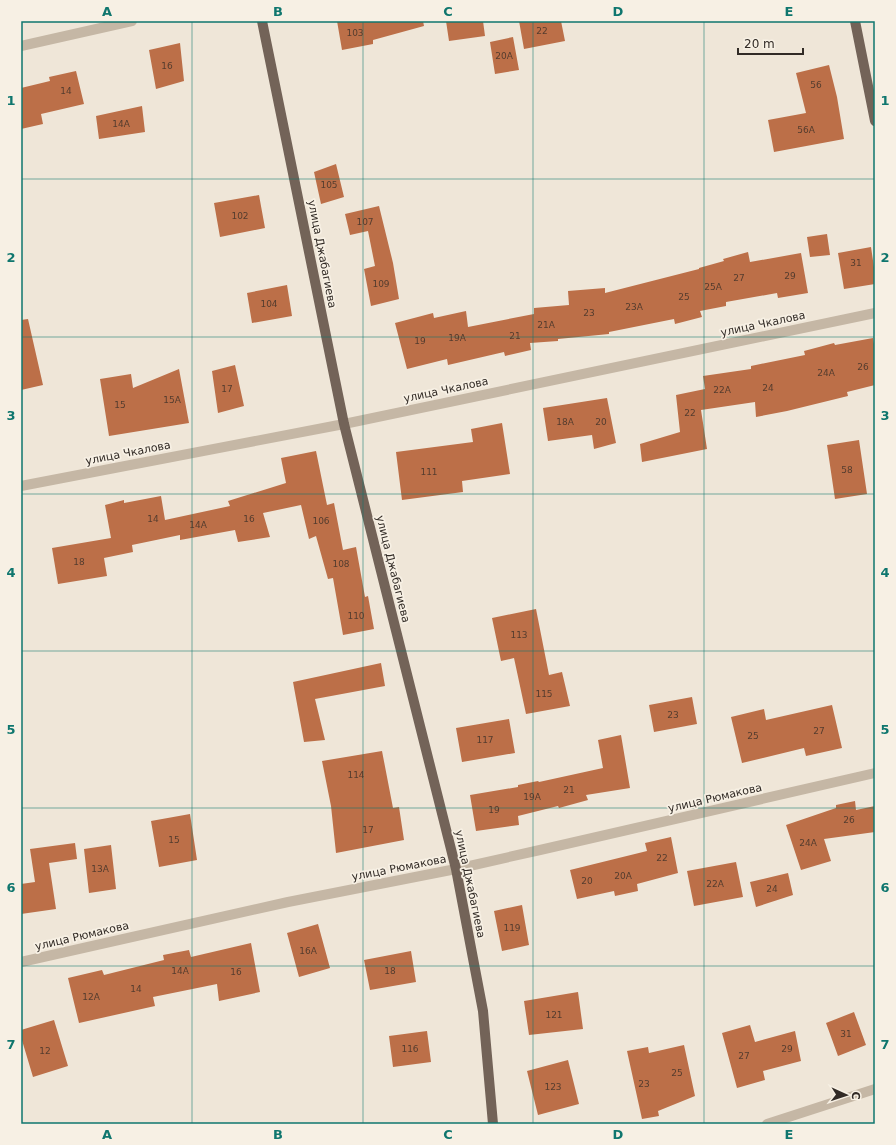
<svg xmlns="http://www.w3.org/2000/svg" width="896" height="1145" viewBox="0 0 896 1145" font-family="'DejaVu Sans',sans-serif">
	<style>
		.building { fill: #bc6f48 }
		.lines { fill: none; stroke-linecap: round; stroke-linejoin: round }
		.minor { stroke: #c5b7a5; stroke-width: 10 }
		.major { stroke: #736358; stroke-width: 10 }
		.grid { fill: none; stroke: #0f766e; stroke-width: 1; stroke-opacity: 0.55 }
		.labels { text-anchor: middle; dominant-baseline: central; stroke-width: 3.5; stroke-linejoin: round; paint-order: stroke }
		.number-label { font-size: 9px; fill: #543c2e }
		.street-label { font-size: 11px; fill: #322b26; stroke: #f7f0e4 }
		.neatline { fill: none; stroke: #0f766e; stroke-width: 1.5 }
		.grid-label { font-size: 13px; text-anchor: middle; font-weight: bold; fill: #0f766e }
	</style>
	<rect width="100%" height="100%" fill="#efe6d8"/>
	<path class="building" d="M337,21H423L424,26L373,40V44L342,50Z
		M446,21H483L485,36L449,41Z
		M519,21H561L565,41L524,49Z
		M513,37L519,70L495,74L490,42Z
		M180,43L184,81L156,89L149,50Z
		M829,65L837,97L844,139L774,152L768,120L806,113L796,73Z
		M76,71L84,104L41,114L43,124L21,129V88L50,81L49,77Z
		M142,106L145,132L99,139L96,116Z
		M336,164L344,197L321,204L314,172Z
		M259,195L265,228L220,237L214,203Z
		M379,206L393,263L399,299L371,306L364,269L375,266L368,231L350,235L345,214Z
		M827,234L830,255L810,257L807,237Z
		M871,247L875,274V284L844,289L838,253Z
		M748,252L750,262L801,253L808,293L778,298L777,293L726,302V306L700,311L702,317L675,324L674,319L609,332V334L558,339V341L530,343L531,350L505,356L504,352L448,365L447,359L407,369L395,323L433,313L434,318L466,311L468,327L534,314V308L569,305L568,291L605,288V293L699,269V268L724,261L723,259Z
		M287,285L292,316L252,323L247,293Z
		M28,319L43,385L21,390V320Z
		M873,338L875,350V385L847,392L848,396L787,411L756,417L755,402L701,410L707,449L642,462L640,444L680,432L676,395L705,389L703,376L751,369V366L805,355L804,351L834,343L835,345Z
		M235,365L244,406L218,413L212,371Z
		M179,369L189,423L109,436L100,379L131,374L133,388Z
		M607,398L616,443L594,449L592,435L548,441L543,408Z
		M502,423L510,474L462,481L463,492L402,500L396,452L473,442L471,429Z
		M859,440L867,494L835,499L827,445Z
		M316,451L327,505L334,503L343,550L356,547L365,597L368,596L374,629L343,635L333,578L328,579L316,536L309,539L301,505L263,513L270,537L238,542L235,530L180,540V535L132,545L133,552L104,558L107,576L58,584L52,548L111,538L105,505L124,500V503L161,496L165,520L230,506L228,501L286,483L281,458Z
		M536,609L549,675L562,672L570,706L526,714L514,658L501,661L492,618Z
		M381,663L385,686L315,699L325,740L304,742L293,682Z
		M692,697L697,724L654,732L649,705Z
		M832,705L842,748L806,756L804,748L742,763L731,717L764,709L766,720Z
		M509,719L515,753L462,762L456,728Z
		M621,735L630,788L586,795L588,800L559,808L558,806L518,816L519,825L476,831L470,795L518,787V785L538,781L539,782L603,768L598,740Z
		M382,751L393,808L399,807L404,840L336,853L331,806L322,761Z
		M855,801L856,810L875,806V832L824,839L831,861L801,870L786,825L836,808V805Z
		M190,814L197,860L159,867L151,821Z
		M671,837L678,873L637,884L638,891L615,896L614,891L577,899L570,870L647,851L645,843Z
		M75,843L77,859L49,863L56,909L21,914V884L35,882L30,849Z
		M111,845L116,889L89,893L84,849Z
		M736,862L743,897L694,906L687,871Z
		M788,873L793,895L756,907L750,882Z
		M522,905L529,945L502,951L494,911Z
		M318,924L330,968L299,977L287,933Z
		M251,943L260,992L219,1001L217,984L153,997L155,1006L79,1023L68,978L102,970L104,975L164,960L163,955L189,950L191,957Z
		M411,951L416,982L370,990L364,960Z
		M578,992L583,1029L529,1035L524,1001Z
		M854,1012L866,1045L838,1056L826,1023Z
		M54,1020L68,1066L33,1077L21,1037V1030Z
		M750,1025L755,1042L795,1031L801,1061L763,1071L765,1080L737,1088L722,1033Z
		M427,1031L431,1062L393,1067L389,1036Z
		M684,1045L695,1096L658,1111L659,1116L642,1119L627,1051L648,1047L649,1053Z
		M568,1060L579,1104L538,1115L527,1071Z"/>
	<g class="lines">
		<path class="minor" d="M21,46L132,21
			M21,486L344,424L875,313
			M21,962L288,902L456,869L540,850L875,773
			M767,1124L875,1089"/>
		<path class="major" d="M262,21L344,424L456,869L483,1011L493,1124
			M855,21L875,121"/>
	</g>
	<path class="grid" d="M192,21V1124M363,21V1124M533,21V1124M704,21V1124M21,179H875M21,337H875M21,494H875M21,651H875M21,808H875M21,966H875"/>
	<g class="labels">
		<g class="number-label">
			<text x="542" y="31">22</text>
			<text x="355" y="33">103</text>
			<text x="504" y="56">20А</text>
			<text x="167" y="66">16</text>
			<text x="816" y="85">56</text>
			<text x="66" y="91">14</text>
			<text x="121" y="124">14А</text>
			<text x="806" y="130">56А</text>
			<text x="329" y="185">105</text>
			<text x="240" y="216">102</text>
			<text x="365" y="222">107</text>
			<text x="856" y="263">31</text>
			<text x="790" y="276">29</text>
			<text x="739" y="278">27</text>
			<text x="381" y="284">109</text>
			<text x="713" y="287">25А</text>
			<text x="684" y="297">25</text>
			<text x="269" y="304">104</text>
			<text x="634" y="307">23А</text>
			<text x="589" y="313">23</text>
			<text x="546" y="325">21А</text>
			<text x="515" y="336">21</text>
			<text x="457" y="338">19А</text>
			<text x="420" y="341">19</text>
			<text x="863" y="367">26</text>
			<text x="826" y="373">24А</text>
			<text x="768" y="388">24</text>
			<text x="227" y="389">17</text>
			<text x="722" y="390">22А</text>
			<text x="172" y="400">15А</text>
			<text x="120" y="405">15</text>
			<text x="690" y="413">22</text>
			<text x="565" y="422">18А</text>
			<text x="601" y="422">20</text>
			<text x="847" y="470">58</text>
			<text x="429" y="472">111</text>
			<text x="153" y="519">14</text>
			<text x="249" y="519">16</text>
			<text x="321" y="521">106</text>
			<text x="198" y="525">14А</text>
			<text x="79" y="562">18</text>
			<text x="341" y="564">108</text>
			<text x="356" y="616">110</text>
			<text x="519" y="635">113</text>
			<text x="544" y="694">115</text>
			<text x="673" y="715">23</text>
			<text x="819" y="731">27</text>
			<text x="753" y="736">25</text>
			<text x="485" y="740">117</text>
			<text x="356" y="775">114</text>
			<text x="569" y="790">21</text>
			<text x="532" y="797">19А</text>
			<text x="494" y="810">19</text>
			<text x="849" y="820">26</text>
			<text x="368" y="830">17</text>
			<text x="174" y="840">15</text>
			<text x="808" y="843">24А</text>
			<text x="662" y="858">22</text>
			<text x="100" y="869">13А</text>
			<text x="623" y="876">20А</text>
			<text x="587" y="881">20</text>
			<text x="715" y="884">22А</text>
			<text x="772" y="889">24</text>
			<text x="512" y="928">119</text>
			<text x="308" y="951">16А</text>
			<text x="180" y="971">14А</text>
			<text x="390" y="971">18</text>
			<text x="236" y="972">16</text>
			<text x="136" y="989">14</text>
			<text x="91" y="997">12А</text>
			<text x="554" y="1015">121</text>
			<text x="846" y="1034">31</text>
			<text x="410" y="1049">116</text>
			<text x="787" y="1049">29</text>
			<text x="45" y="1051">12</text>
			<text x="744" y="1056">27</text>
			<text x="677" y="1073">25</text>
			<text x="644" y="1084">23</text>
			<text x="553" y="1087">123</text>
		</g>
		<g class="street-label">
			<text transform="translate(322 254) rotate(79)">улица Джабагиева</text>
			<text transform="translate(763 324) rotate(-12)">улица Чкалова</text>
			<text transform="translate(446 390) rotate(-12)">улица Чкалова</text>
			<text transform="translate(128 453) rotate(-11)">улица Чкалова</text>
			<text transform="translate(393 569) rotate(76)">улица Джабагиева</text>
			<text transform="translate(715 798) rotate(-13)">улица Рюмакова</text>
			<text transform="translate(399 868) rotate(-11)">улица Рюмакова</text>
			<text transform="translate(470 884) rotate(78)">улица Джабагиева</text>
			<text transform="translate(82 936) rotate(-13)">улица Рюмакова</text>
		</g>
	</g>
	<rect width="896" height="1145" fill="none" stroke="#f7f0e4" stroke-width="44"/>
	<g transform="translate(846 1095) rotate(93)" stroke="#f7f0e4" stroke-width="3" paint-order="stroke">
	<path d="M0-3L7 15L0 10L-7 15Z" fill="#322b26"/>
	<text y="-6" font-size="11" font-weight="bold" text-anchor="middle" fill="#322b26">С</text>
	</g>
	<path d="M738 48v6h65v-6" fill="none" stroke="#322b26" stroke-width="2"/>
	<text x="744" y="48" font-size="12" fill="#322b26" stroke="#f7f0e4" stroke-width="3" paint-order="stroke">20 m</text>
	<rect x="22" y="22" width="852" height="1101" class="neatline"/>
	<g class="grid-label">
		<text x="107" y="16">A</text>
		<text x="278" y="16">B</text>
		<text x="448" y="16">C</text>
		<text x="618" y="16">D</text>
		<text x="789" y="16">E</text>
		<text x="11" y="105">1</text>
		<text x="885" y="105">1</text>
		<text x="11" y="262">2</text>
		<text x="885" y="262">2</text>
		<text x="11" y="420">3</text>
		<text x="885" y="420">3</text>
		<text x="11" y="577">4</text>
		<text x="885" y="577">4</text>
		<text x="11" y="734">5</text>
		<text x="885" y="734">5</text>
		<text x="11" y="892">6</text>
		<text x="885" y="892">6</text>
		<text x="11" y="1049">7</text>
		<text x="885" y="1049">7</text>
		<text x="107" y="1139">A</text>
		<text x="278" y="1139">B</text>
		<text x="448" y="1139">C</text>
		<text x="618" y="1139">D</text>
		<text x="789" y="1139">E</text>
	</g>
</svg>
